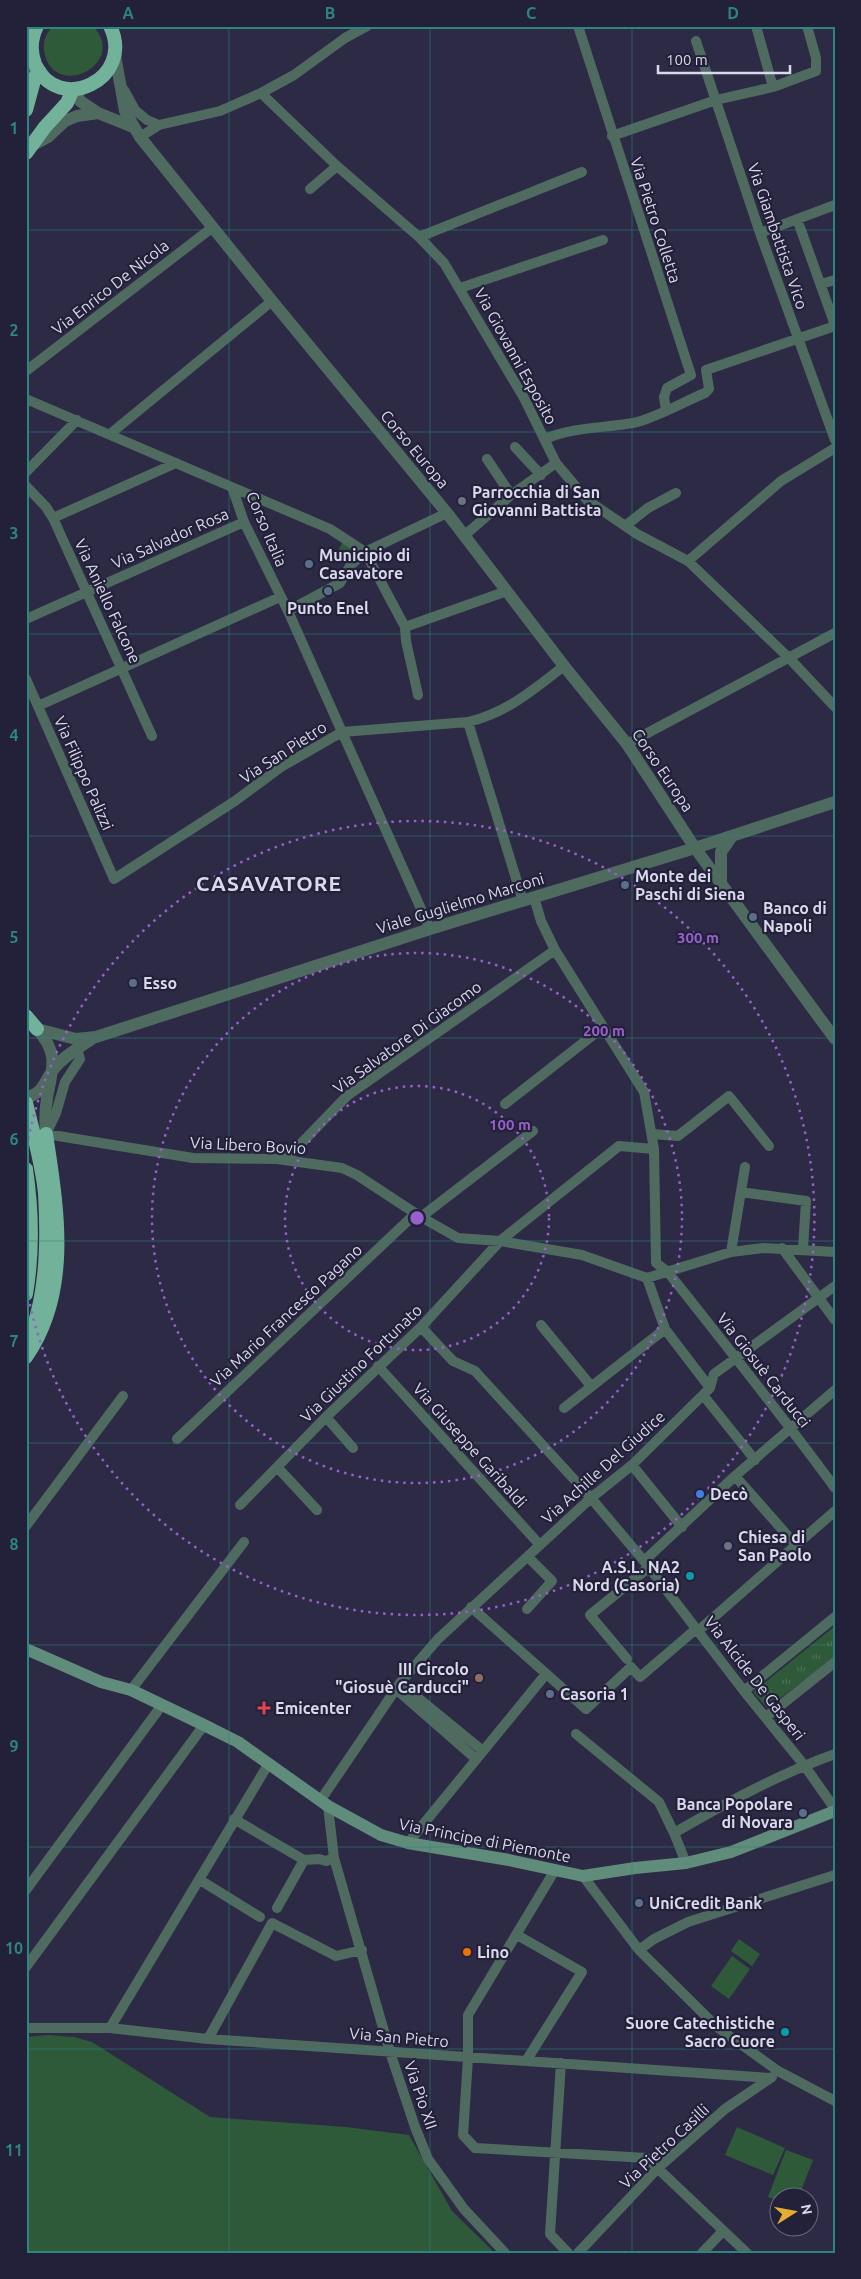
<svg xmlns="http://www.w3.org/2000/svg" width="861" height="2279" viewBox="0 0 861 2279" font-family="Ubuntu,sans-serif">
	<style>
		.grass { fill: #2e5a3a }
		.park { fill: url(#park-tufts) }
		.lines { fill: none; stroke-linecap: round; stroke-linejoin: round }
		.minor { stroke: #4f6b60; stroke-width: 10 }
		.tertiary { stroke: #4f6b60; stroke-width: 12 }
		.secondary { stroke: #608c7b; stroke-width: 12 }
		.trunk { stroke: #72b29a; stroke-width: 14 }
		.grid { fill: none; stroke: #2d8581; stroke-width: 1; stroke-opacity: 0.55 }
		.ring { fill: none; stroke: #9860cc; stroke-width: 2.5; stroke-dasharray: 2.5 5 }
		.worship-dot { fill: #6b7280; stroke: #23203a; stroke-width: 2 }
		.service-dot { fill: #5c6f8a; stroke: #23203a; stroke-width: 2 }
		.shop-dot { fill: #3f7fe0; stroke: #23203a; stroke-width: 2 }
		.culture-dot { fill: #0f9aa8; stroke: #23203a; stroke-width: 2 }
		.education-dot { fill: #8d6e63; stroke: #23203a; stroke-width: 2 }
		.health-dot { fill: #e0444e; stroke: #23203a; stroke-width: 2 }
		.food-dot { fill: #e8710a; stroke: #23203a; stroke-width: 2 }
		.labels { text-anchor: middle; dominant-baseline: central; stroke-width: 4.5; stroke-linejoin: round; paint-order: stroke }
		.street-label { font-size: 16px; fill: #dad9eb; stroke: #23203a }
		.poi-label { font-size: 16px; font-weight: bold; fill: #dad9eb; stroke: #23203a; text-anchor: start }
		.district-label { font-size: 21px; font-weight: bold; letter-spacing: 1px; fill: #dad9eb; stroke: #23203a }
		.centre { fill: #9860cc; stroke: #23203a; stroke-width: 2.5 }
		.ring-label { font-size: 15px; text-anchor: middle; font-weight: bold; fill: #9860cc; stroke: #23203a; stroke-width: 4.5; stroke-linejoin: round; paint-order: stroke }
		.neatline { fill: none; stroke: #2d8581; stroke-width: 2 }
		.grid-label { font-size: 16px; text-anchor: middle; font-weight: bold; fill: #2d8581 }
	</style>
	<defs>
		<pattern id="park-tufts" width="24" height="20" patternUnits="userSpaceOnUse" patternTransform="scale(1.25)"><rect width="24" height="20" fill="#2e5a3a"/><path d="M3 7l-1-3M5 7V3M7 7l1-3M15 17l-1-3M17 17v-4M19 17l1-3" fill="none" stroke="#4c7157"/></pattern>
	</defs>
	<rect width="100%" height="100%" fill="#2d2a45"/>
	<path class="grass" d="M53,26H93C128,63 57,100 45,55C42,44 45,34 53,26Z
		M739,1939L760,1954L752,1966L731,1951Z
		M732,1956L750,1969L729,1999L711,1986Z
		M49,2035L74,2037L92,2042L210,2117L346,2127L409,2135L452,2211L495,2253H26V2037Z
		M737,2127L785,2148L773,2175L725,2155Z
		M786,2150L813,2160L799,2196H778V2201L768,2197Z"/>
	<path class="park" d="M344,539L361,550L352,559L345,560L338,551Z
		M835,1626V1657L767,1708L753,1692Z"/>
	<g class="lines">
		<path class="minor" d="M578,26L691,375L667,388L664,397L666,410
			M756,26L773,87
			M696,41L760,233L835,440
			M26,69L30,71L38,69
			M124,90L135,110L147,120L159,125L220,111L261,93L337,166L419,237L444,263L524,398L556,463L587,500L637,534L688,561L790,659L835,707
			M261,93L294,75L345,38L367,26
			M612,136L716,100L773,87L816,71V58L807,26
			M140,137L159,125
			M310,189L337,166
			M797,219L835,325
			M760,233L835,205
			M419,237L582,172
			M821,284L835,280
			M460,288L603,240
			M26,371L213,227
			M26,399L330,529L365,552L405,627L406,641L418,695
			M110,434L272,301
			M545,439C572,427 605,428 633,423C654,419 683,402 705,393L709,389L706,370L835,326
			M515,447L541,475
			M487,459L511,495
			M26,472L77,420
			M26,486L46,507L53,518L152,736
			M232,487L244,522L288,611L430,929
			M53,518L176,463
			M625,526L648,508L676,493
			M465,535L511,495L556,463
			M688,561L781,481L835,448
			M288,611L340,583L350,566L365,552L447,513
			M26,619L244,522
			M405,627L507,591
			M26,679L114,879L235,801L281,767L342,732L468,722C507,713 534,689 564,666
			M38,706L280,597
			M468,722L523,901
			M627,744L835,633
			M534,897L541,921L555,950L644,1092L654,1149L656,1263L667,1271C724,1343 781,1414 835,1488
			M77,1048L80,1059L65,1082L56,1113L46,1134L193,1158L277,1159L342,1168L357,1175L421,1217L458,1238L500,1241L582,1255L647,1278L731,1252L763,1248L835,1252
			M505,1104L602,1028
			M652,1134L678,1136L729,1096L769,1146
			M285,1160L347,1096L555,950
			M741,1192L806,1201L803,1249
			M421,1217L533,1131
			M782,1248L835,1320
			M731,1252L745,1167
			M647,1278L665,1329L710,1388
			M541,1325L591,1386
			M421,1327L453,1361L475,1371L591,1498L644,1561L744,1691L804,1765L835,1809
			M378,1366L539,1544
			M703,1395L755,1460
			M564,1408L665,1329
			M326,1417L353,1448
			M177,1439L416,1213
			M632,1465L682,1527
			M278,1468L317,1510
			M735,1476L795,1544
			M240,1505L326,1417L421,1327L500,1241L619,1146L654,1149
			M26,1526L123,1396
			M644,1561L735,1476L835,1390
			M471,1607L586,1709L631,1667L640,1677L696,1629
			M527,1609L552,1581L528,1557
			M698,1631L835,1511
			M627,1659L590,1615L648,1568
			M400,1683L483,1751
			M131,1690L244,1542
			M397,1690L476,1759
			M744,1691L835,1617
			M766,1717L835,1662
			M576,1734L659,1802L674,1833L686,1863
			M320,1801L400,1683L438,1639L591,1498L632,1465L710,1388L714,1374L835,1286
			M328,1806L334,1858L390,2052L415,2127L428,2159L464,2209L505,2253
			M234,1819L304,1860L319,1859L326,1861L334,1858
			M674,1833C726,1803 779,1774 835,1754
			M408,1843L546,1674
			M555,1870L468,2015V2058L463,2135L475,2148L647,2158L747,2253
			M583,1876L639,1950L717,2027L778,2071L835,2101
			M200,1880L260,1917
			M26,1890L162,1705
			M277,1908L304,1860
			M517,1935L582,1972L526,2061
			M639,1950L654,1939L688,1922L835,1875
			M26,1967L204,1725
			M26,2028H110L208,2039L770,2078
			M110,2028L269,1763
			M208,2039L272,1923L336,1956L362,1950
			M561,2063L550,2234L568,2253
			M578,2253L658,2168L725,2109L772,2077
			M702,2253L723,2231"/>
		<path class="tertiary" d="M115,55L125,111L140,137L272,301L447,513L564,666L627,744L695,848L835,1039
			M75,89L80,101L98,113L133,127
			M31,146L48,137L65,121L77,116L98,113
			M721,883V852L732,836
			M37,1029L76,1039L96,1037L430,929L695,848L835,802
			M37,1029C60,1054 52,1069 47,1098C45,1110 45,1122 46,1134
			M26,1098C44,1092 43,1084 53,1070C62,1057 80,1047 93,1038"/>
		<path class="secondary" d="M26,1649L101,1682L131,1690L204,1725L238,1742L328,1806L381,1835L408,1843L509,1860L583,1876L635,1868L686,1863L731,1852L835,1811"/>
		<path class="trunk" d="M37,26C31,38 30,51 35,64C58,116 136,79 110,26
			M26,110L35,77L40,72
			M26,153L45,127L67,103L73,89
			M26,1016L37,1029
			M26,1103C33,1132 42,1163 45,1193C48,1244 47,1300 26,1347
			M26,1169C32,1210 33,1253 26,1294
			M26,1357C72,1291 57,1207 46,1134"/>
	</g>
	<path class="grid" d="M229,26V2253M430,26V2253M632,26V2253M26,230H835M26,432H835M26,634H835M26,836H835M26,1038H835M26,1241H835M26,1443H835M26,1645H835M26,1847H835M26,2049H835"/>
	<g class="ring">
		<circle cx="417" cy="1218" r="132"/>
		<circle cx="417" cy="1218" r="265"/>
		<path d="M27 1146A397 397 0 1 1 27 1290"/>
	</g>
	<g class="worship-dot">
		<circle cx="462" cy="501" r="5"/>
		<circle cx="728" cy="1546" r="5"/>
	</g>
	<g class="service-dot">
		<circle cx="309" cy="564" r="5"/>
		<circle cx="328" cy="591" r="5"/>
		<circle cx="625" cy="885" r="5"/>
		<circle cx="753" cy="917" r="5"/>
		<circle cx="133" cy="983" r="5"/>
		<circle cx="550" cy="1694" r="5"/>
		<circle cx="803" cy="1813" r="5"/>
		<circle cx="639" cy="1903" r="5"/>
	</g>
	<circle class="shop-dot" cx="700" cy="1494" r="5"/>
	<g class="culture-dot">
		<circle cx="690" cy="1576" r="5"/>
		<circle cx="785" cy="2032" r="5"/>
	</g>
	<circle class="education-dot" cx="479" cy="1678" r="5"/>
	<path class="health-dot" d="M261.5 1700.5h5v5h5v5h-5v5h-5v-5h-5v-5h5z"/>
	<circle class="food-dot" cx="467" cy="1952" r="5"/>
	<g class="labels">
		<g class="street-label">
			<text transform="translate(656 220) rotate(72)">Via Pietro Colletta</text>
			<text transform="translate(778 236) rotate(71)">Via Giambattista Vico</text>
			<text transform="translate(110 287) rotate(-38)">Via Enrico De Nicola</text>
			<text transform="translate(516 356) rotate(61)">Via Giovanni Esposito</text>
			<text transform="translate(415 449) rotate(50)">Corso Europa</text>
			<text transform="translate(267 529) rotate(67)">Corso Italia</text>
			<text transform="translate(170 538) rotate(-24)">Via Salvador Rosa</text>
			<text transform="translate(108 601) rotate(65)">Via Aniello Falcone</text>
			<text transform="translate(283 752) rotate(-33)">Via San Pietro</text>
			<text transform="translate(663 770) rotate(56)">Corso Europa</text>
			<text transform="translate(84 773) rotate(66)">Via Filippo Palizzi</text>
			<text transform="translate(460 903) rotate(-17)">Viale Guglielmo Marconi</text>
			<text transform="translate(407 1037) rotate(-36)">Via Salvatore Di Giacomo</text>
			<text transform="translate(248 1145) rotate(3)">Via Libero Bovio</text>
			<text transform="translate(286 1315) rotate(-43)">Via Mario Francesco Pagano</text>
			<text transform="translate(361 1363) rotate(-44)">Via Giustino Fortunato</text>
			<text transform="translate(764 1370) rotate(52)">Via Giosuè Carducci</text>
			<text transform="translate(470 1445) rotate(48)">Via Giuseppe Garibaldi</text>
			<text transform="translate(603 1467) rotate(-42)">Via Achille Del Giudice</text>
			<text transform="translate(755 1678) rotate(52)">Via Alcide De Gasperi</text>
			<text transform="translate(485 1840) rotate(11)">Via Principe di Piemonte</text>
			<text transform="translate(399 2037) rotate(5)">Via San Pietro</text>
			<text transform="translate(421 2095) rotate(71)">Via Pio XII</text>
			<text transform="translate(664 2146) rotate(-43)">Via Pietro Casilli</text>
		</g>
		<g class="poi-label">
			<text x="472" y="492">Parrocchia di San<tspan x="472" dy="18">Giovanni Battista</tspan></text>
			<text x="319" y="555">Municipio di<tspan x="319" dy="18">Casavatore</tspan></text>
			<text x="328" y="608" text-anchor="middle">Punto Enel</text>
			<text x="635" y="876">Monte dei<tspan x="635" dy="18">Paschi di Siena</tspan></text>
			<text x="763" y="908">Banco di<tspan x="763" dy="18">Napoli</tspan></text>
			<text x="143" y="983">Esso</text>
			<text x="710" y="1494">Decò</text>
			<text x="738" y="1537">Chiesa di<tspan x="738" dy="18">San Paolo</tspan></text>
			<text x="680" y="1567" text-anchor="end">A.S.L. NA2<tspan x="680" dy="18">Nord (Casoria)</tspan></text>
			<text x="469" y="1669" text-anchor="end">III Circolo<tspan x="469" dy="18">"Giosuè Carducci"</tspan></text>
			<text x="560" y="1694">Casoria 1</text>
			<text x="275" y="1708">Emicenter</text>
			<text x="793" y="1804" text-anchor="end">Banca Popolare<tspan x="793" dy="18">di Novara</tspan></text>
			<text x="649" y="1903">UniCredit Bank</text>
			<text x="477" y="1952">Lino</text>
			<text x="775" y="2023" text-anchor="end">Suore Catechistiche<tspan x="775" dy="18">Sacro Cuore</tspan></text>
		</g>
		<g class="district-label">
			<text x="269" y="883">CASAVATORE</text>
		</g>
	</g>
	<circle cx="417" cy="1218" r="8" class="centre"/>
	<g class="ring-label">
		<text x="698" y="943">300 m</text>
		<text x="604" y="1036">200 m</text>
		<text x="510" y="1130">100 m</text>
	</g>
	<rect width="861" height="2279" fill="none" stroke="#23203a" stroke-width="55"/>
	<g transform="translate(794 2212) rotate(79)"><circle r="24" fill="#23203a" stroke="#6c6a81"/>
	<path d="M0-4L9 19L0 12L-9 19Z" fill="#e4ae35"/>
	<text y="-8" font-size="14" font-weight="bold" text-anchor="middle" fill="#dad9eb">N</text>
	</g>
	<path d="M658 65v8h132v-8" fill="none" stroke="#dad9eb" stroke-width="2.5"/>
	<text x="666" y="65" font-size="15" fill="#dad9eb" stroke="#23203a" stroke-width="4" paint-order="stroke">100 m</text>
	<rect x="28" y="28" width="806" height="2224" class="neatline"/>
	<g class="grid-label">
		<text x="128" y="19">A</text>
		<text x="330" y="19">B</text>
		<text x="531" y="19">C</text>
		<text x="733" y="19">D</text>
		<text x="14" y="134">1</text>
		<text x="14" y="336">2</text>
		<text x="14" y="539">3</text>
		<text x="14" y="741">4</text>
		<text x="14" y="943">5</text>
		<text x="14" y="1145">6</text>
		<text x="14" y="1347">7</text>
		<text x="14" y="1550">8</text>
		<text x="14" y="1752">9</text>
		<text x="14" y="1954">10</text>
		<text x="14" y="2156">11</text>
	</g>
</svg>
